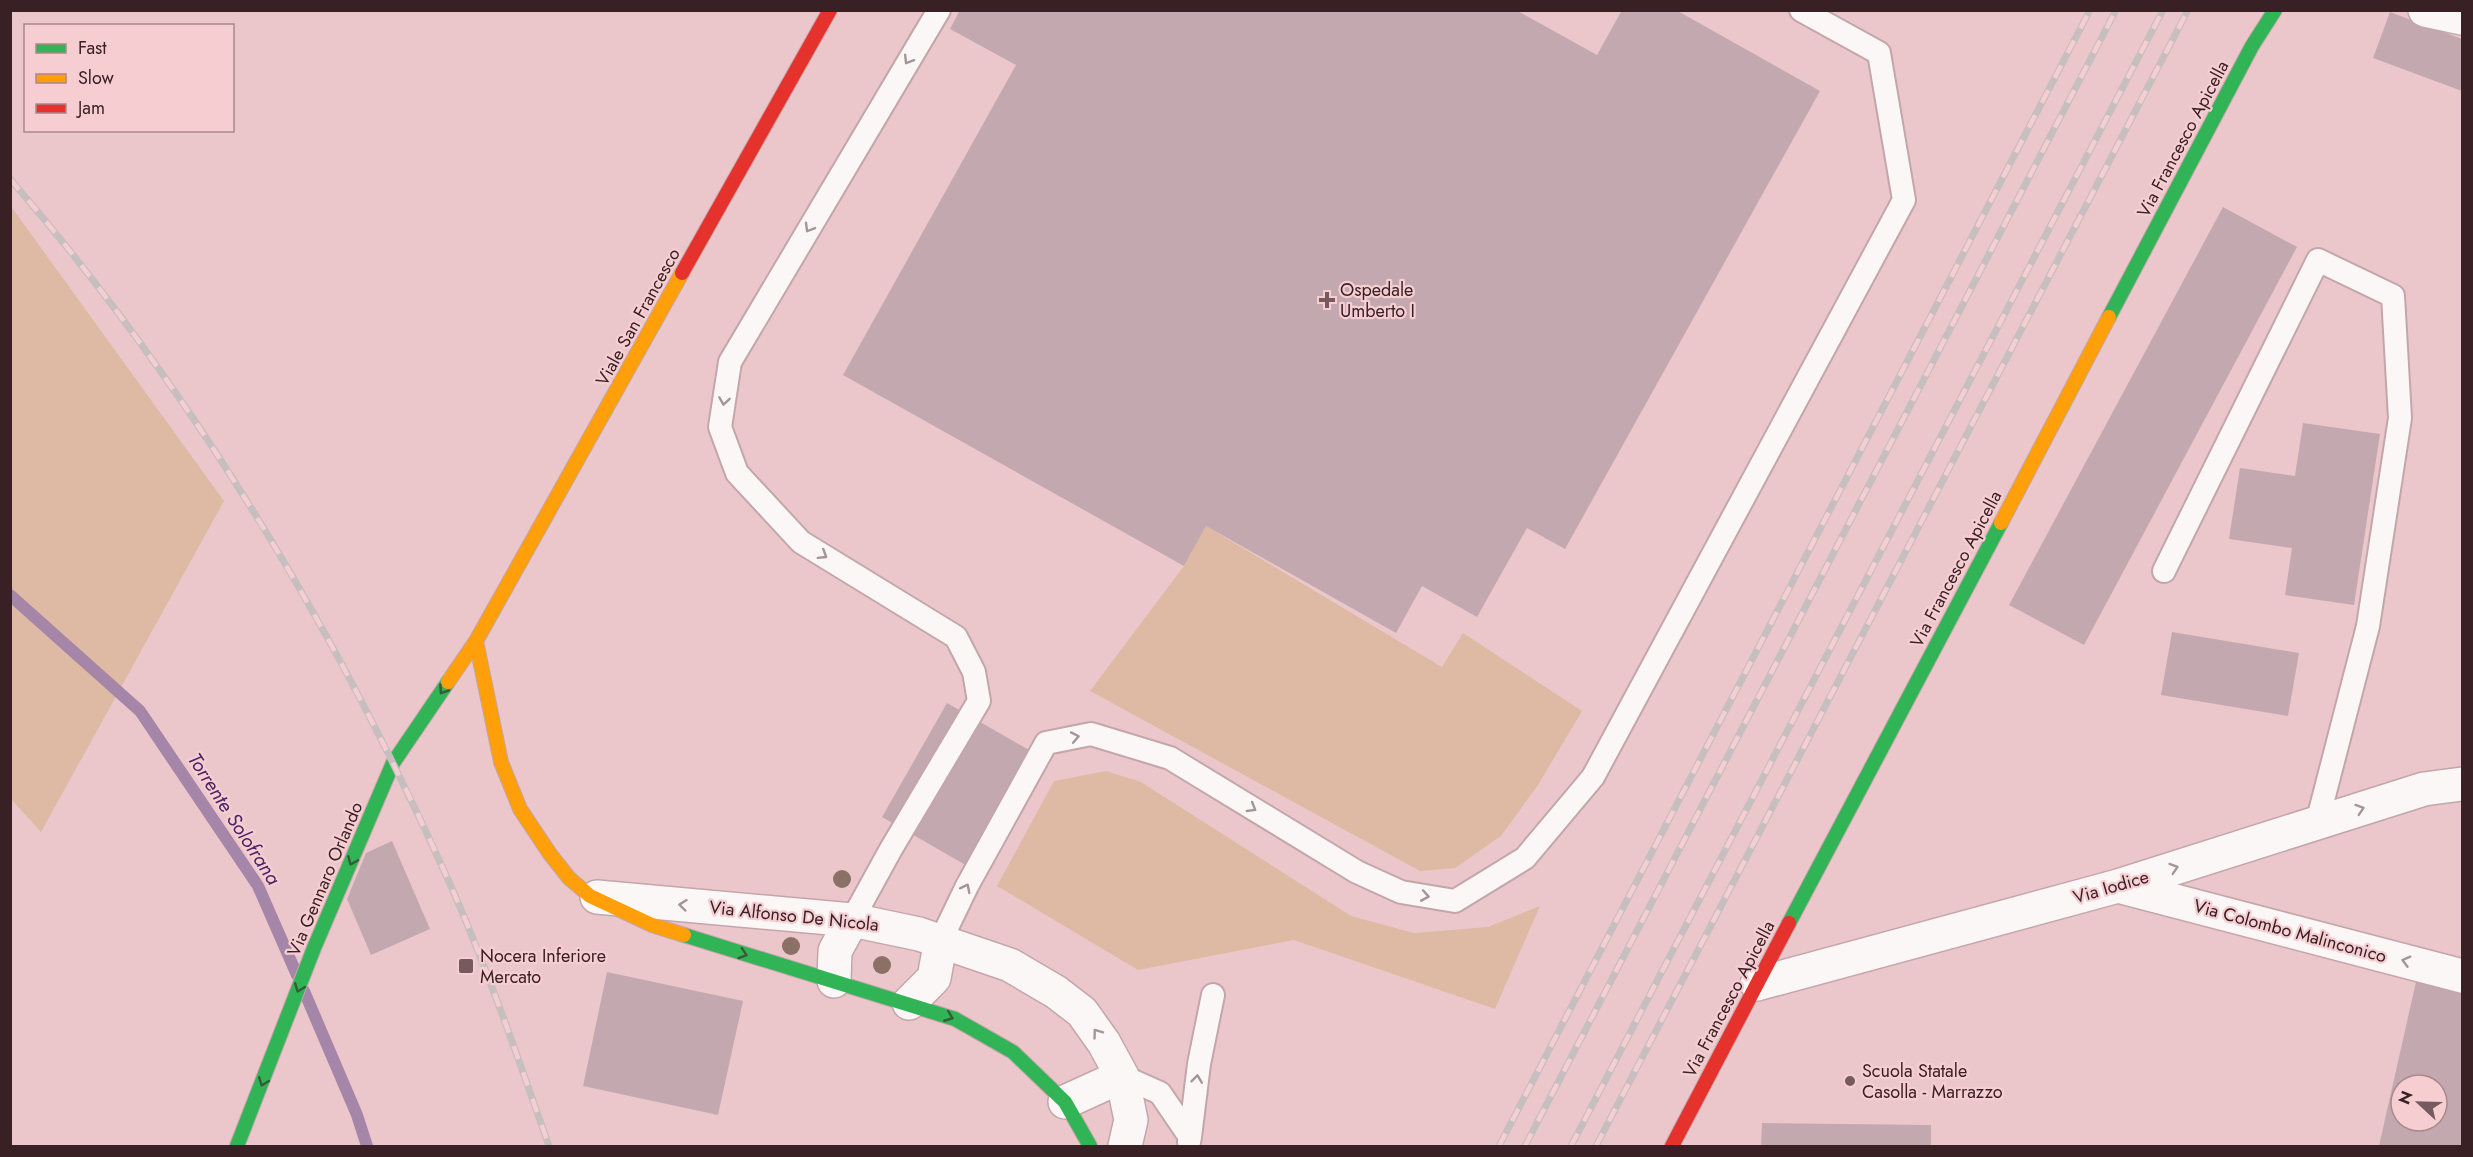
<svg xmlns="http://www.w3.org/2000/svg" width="2473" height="1157" viewBox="0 0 2473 1157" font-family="Jost,sans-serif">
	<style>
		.green { fill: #debaa4 }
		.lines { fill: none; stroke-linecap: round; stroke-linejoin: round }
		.stream { stroke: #a586a9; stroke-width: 12 }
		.building { fill: #c4a8b0; fill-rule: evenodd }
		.lane-casing { stroke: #c3a6aa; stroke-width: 26 }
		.street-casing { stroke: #c3a6aa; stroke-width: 36 }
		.fast-casing { stroke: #c3a6aa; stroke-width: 16 }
		.slow-casing { stroke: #c3a6aa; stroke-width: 16 }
		.jam-casing { stroke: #c3a6aa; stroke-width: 16 }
		.lane { stroke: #fcf7f7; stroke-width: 22 }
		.street { stroke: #fcf7f7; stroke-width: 33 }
		.fast { stroke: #30b455; stroke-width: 14 }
		.slow { stroke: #ff9f0a; stroke-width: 14 }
		.jam { stroke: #e5322d; stroke-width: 14 }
		.rail-casing { stroke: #c7bebf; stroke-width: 7 }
		.rail { stroke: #f6ced2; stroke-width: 4.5; stroke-dasharray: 14; stroke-linecap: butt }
		.tree { fill: #8a7065 }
		.oneway { stroke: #a49698 }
		.oneway2 { stroke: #355b38 }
		.poi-dot { fill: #775a5e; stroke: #f6ced2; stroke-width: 2 }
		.labels { text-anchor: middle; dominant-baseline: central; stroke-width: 4.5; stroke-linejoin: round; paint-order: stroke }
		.street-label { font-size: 18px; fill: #392024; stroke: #f6ced2 }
		.poi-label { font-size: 18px; fill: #392024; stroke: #f6ced2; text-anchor: start }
		.water-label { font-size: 20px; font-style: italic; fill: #4d2565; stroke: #f6ced2 }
	</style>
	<rect width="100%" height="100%" fill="#ebc7cb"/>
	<path class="green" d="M10,205L224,501L41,832L11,799Z
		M1206,526L1442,667L1463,633L1582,711L1538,785L1501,836L1455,868L1420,871L1090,691L1184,566Z
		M1106,771L1141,782L1351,916L1414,933L1488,927L1540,906L1495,1009L1294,940L1138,970L997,886L1054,781Z"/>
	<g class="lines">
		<path class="stream" d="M10,595L140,711L258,886L297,975
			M304,991L357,1115L367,1146"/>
	</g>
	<path class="building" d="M960,10H1516L1597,55L1622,10H1676L1820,91L1565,549L1527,528L1477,617L1422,586L1396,633L1206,526L1184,566L843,375L1016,65L950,29Z
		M2390,12L2462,39V91L2373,58Z
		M2223,207L2297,247L2084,645L2009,605Z
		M2303,423L2380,434L2354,605L2285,595L2292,548L2229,539L2240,468L2295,476Z
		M2172,632L2299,653L2288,716L2161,695Z
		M947,703L1048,761L983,875L882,817Z
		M392,841L430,929L371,955L347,899L366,853Z
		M607,972L743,1001L718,1115L583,1086Z
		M2418,973L2462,983V1146H2379ZM2401,1085H2437V1121H2401Z
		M1762,1123L1931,1125V1146H1761Z"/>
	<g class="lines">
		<defs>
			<path id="lane" d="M2164,571L2318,260L2393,296L2400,418L2368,626L2317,823
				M852,920L891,849L979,701L974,672L956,637L801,542L737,473L720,427L730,362L939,10
				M941,940L967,886L1046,743L1091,734L1170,758L1357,872L1401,892L1455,901L1525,858L1593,777L1904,200L1879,53L1801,10
				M1122,1076L1160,1093L1190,1137L1189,1142
				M1190,1137L1199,1064L1213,995"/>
			<path id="street" d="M2425,10L2462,18
				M2118,886L2462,976
				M597,897L852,920L919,934L1010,965L1056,992L1082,1012L1104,1043L1122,1076L1131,1120L1125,1146
				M834,981L835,951L852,920
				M1757,984L2118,886L2424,789L2462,784
				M909,1003L934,978L941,940
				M1065,1102L1122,1076"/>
			<path id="fast" d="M2109,317L2252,46L2275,10
				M1789,923L2001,523
				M684,935L955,1019L1013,1052L1065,1102L1090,1146
				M237,1146L314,948L393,763L448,682"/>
			<path id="slow" d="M2001,523L2109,317
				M476,641L501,762L520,809L550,854L569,878L590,896L652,925L684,935
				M448,682L476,641L682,273"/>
			<path id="jam" d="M682,273L830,10
				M1672,1146L1789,923"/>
		</defs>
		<use href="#lane" class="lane-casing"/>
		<use href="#street" class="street-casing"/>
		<use href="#fast" class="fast-casing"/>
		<use href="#slow" class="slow-casing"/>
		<use href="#jam" class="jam-casing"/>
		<use href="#lane" class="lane"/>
		<use href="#street" class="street"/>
		<use href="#fast" class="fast"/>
		<use href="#slow" class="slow"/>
		<use href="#jam" class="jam"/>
		<defs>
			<path id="rail" d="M10,179C192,389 337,632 450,884C488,970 518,1058 549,1146
				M1499,1146L2090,10
				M1525,1146L2116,10
				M1571,1146L2163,10
				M1596,1146L2188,10"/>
		</defs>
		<use href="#rail" class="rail-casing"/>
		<use href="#rail" class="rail"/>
	</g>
	<g class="tree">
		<circle cx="842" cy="879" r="9"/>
		<circle cx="791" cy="946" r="9"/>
		<circle cx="882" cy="965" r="9"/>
	</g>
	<defs><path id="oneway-chevron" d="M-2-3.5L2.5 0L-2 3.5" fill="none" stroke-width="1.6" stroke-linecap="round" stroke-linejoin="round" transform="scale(1.5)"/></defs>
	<g class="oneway">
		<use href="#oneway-chevron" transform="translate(908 60) rotate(122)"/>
		<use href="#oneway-chevron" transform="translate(809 228) rotate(120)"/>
		<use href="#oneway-chevron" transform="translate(724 401) rotate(99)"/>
		<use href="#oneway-chevron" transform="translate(823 555) rotate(32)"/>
		<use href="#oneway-chevron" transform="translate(1075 737) rotate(-11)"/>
		<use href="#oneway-chevron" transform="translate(1252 808) rotate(31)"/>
		<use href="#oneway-chevron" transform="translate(2360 809) rotate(-18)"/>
		<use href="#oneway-chevron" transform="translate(2174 868) rotate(-18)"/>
		<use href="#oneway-chevron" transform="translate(966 888) rotate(-63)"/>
		<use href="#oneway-chevron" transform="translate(1425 896) rotate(10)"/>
		<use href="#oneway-chevron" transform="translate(683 905) rotate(-174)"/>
		<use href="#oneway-chevron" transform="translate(2406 961) rotate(-165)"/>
		<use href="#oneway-chevron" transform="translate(1097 1033) rotate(-126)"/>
		<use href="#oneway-chevron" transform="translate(1197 1079) rotate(-83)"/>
	</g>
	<g class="oneway2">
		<use href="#oneway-chevron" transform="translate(443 690) rotate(124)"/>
		<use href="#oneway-chevron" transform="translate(352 861) rotate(113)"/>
		<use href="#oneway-chevron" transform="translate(743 954) rotate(18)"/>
		<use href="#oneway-chevron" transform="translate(299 988) rotate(111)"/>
		<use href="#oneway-chevron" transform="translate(949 1017) rotate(22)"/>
		<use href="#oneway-chevron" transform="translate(263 1082) rotate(111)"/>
	</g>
	<g class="poi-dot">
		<path d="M1324 291h6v6h6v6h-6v6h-6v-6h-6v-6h6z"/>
		<rect x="458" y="958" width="16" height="16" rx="3"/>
		<circle cx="1850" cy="1081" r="6"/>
	</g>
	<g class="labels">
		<g class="street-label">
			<text transform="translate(2183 139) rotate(-62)">Via Francesco Apicella</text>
			<text transform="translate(638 317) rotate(-61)">Viale San Francesco</text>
			<text transform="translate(1956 569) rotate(-62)">Via Francesco Apicella</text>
			<text transform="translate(325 879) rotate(-67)">Via Gennaro Orlando</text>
			<text transform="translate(2111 887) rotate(-16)">Via Iodice</text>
			<text transform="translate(794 916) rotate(6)">Via Alfonso De Nicola</text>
			<text transform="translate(2290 931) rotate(15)">Via Colombo Malinconico</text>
			<text transform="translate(1729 999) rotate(-62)">Via Francesco Apicella</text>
		</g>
		<g class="poi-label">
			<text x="1340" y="290">Ospedale<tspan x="1340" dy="21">Umberto I</tspan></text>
			<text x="480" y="956">Nocera Inferiore<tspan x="480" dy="21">Mercato</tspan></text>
			<text x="1862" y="1071">Scuola Statale<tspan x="1862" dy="21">Casolla - Marrazzo</tspan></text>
		</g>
		<g class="water-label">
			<text transform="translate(234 819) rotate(57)">Torrente Solofrana</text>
		</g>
	</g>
	<rect width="2473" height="1157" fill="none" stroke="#392024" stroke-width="24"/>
	<rect x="24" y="24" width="210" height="108" fill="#f6ced2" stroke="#aa888c" stroke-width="1.5"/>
	<rect x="36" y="44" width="30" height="9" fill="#30b455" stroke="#aa888c" stroke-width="1.5"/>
	<text x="78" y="54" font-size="18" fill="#392024">Fast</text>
	<rect x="36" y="74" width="30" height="9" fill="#ff9f0a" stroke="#aa888c" stroke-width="1.5"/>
	<text x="78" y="84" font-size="18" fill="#392024">Slow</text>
	<rect x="36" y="104" width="30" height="9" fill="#e5322d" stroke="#aa888c" stroke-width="1.5"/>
	<text x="78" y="114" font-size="18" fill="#392024">Jam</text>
	<g transform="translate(2419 1103) rotate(292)"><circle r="28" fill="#f6ced2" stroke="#aa888c" stroke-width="1.5"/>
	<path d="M0-4.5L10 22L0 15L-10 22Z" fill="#775a5e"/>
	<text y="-9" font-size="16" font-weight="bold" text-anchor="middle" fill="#392024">N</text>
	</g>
</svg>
